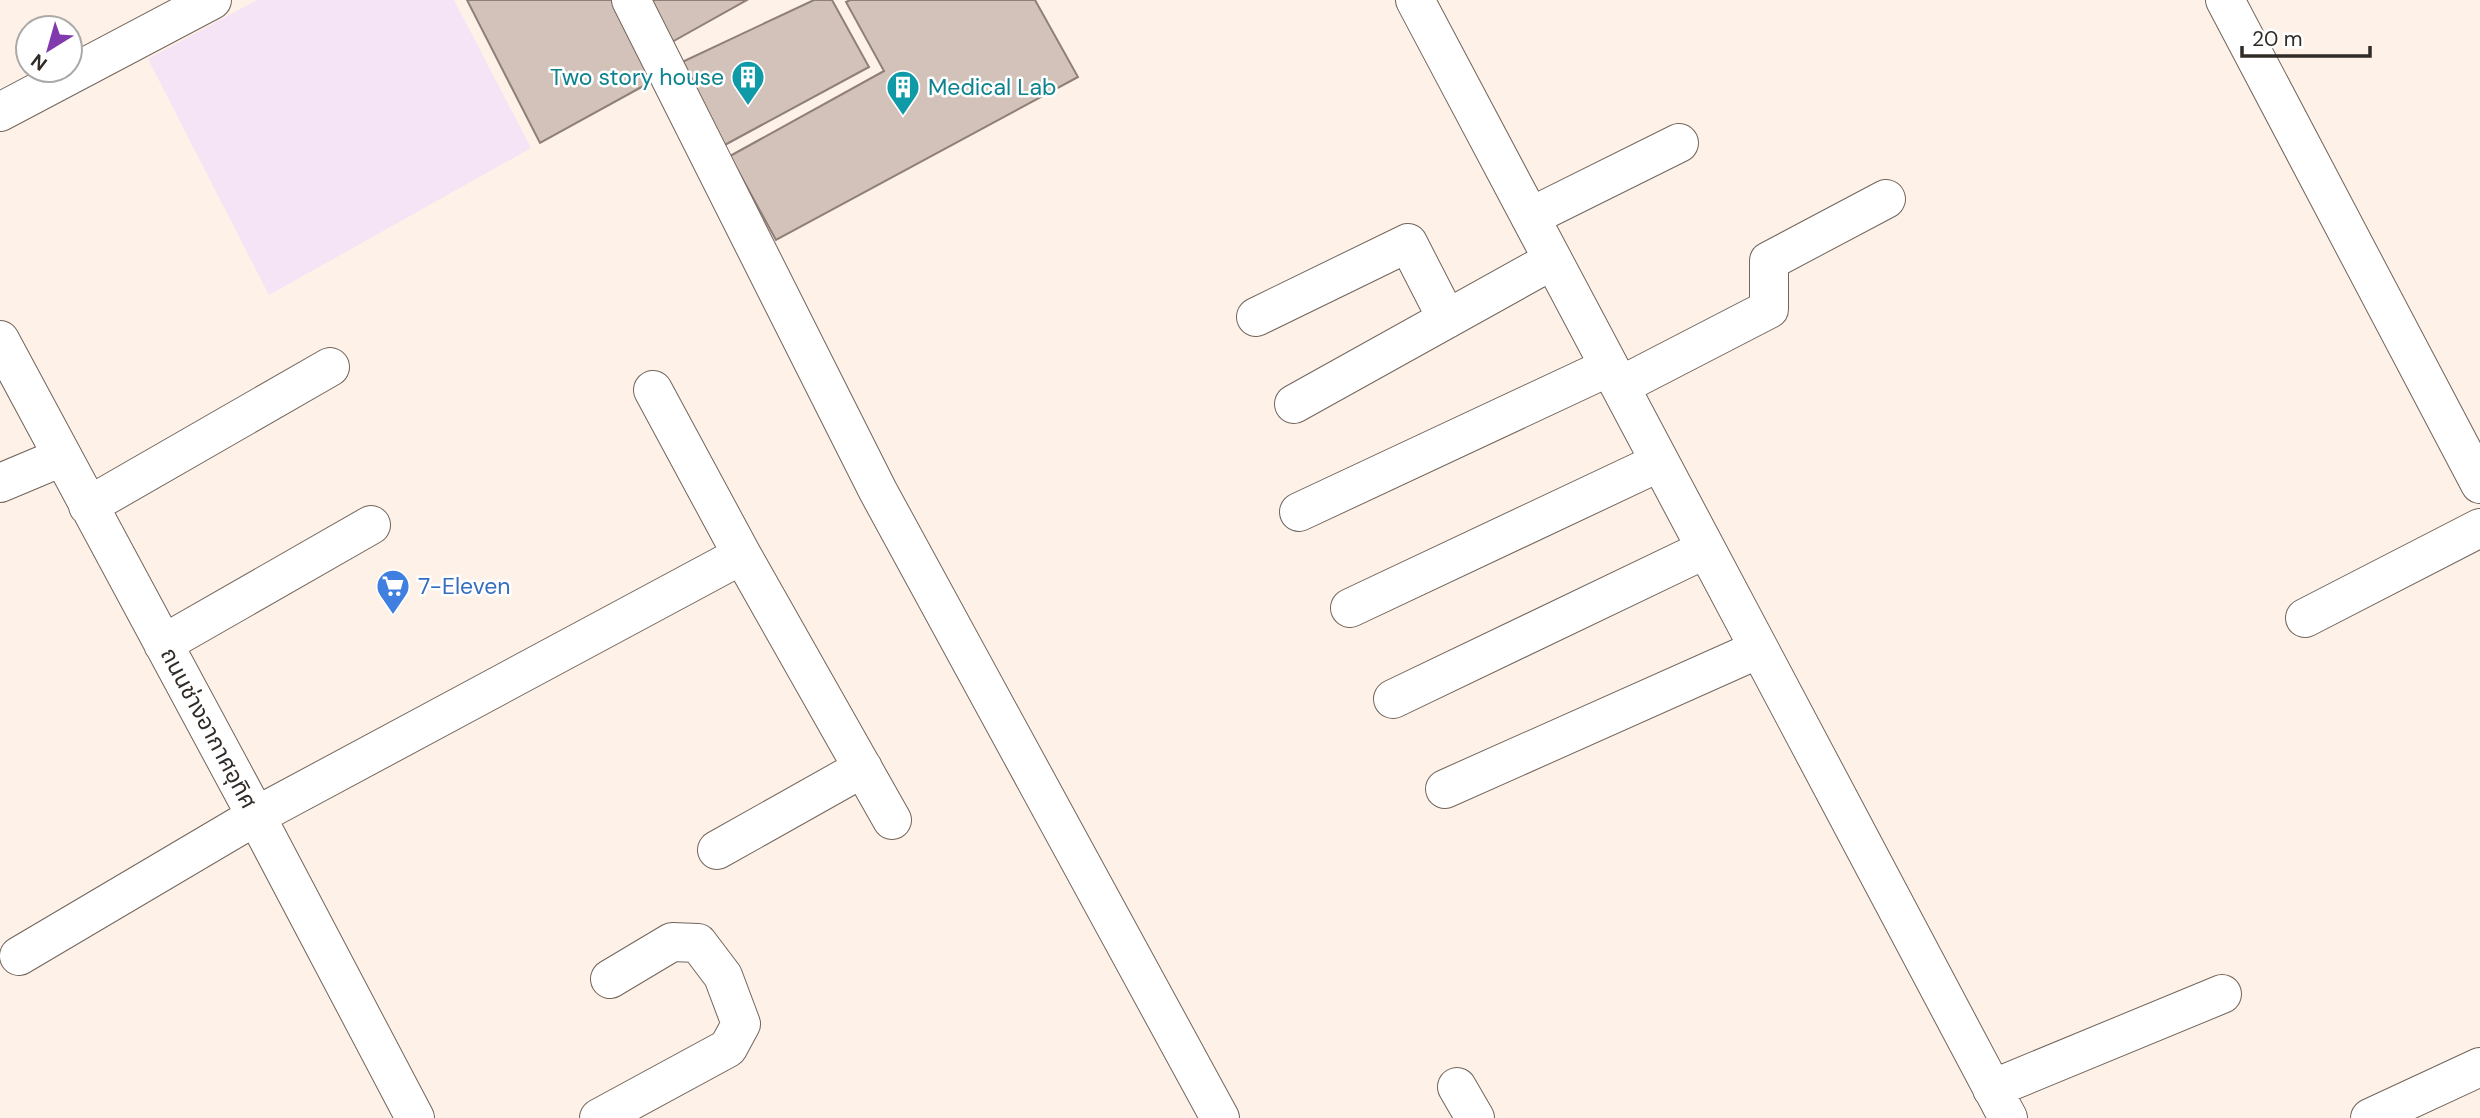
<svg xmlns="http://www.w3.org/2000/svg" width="2480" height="1118" viewBox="0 0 2480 1118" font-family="'DM Sans','Noto Sans Thai',sans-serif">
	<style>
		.commercial { fill: #f4e4f6 }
		.building { fill: #d3c2b9; stroke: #8f7f77; stroke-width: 2 }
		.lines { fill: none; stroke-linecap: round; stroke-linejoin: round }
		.minor-casing { stroke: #72655b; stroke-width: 40 }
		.minor { stroke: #fff; stroke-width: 38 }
		.labels { text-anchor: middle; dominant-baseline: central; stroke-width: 5; stroke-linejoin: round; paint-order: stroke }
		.culture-label { font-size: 23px; fill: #0d838f; stroke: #fff; text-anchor: end }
		.shop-label { font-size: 23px; fill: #366cbe; stroke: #fff; text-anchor: start }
		.street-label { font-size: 23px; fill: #302b26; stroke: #fff }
	</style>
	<rect width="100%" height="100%" fill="#fdf1e8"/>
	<path class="commercial" d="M257,0H454L531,148L269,295L148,59Z"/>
	<path class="building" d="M467,0H617L658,78L540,143Z
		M637,0H747L663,47Z
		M814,0H832L869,67L721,147L680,63Z
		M850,0H1035L1078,77L776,240L730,156L884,71L846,2Z"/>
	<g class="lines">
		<defs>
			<path id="minor" d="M631,0L878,491L1220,1118
				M1415,0L2008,1118
				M2225,0L2480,484
				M0,112L212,0
				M1530,217L1679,143
				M1256,317L1408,243L1447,319
				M0,340L256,816L415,1118
				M1620,386L1769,309V261L1886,199
				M653,390L742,555L892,820
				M1294,404L1553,260
				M0,483L62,457
				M88,506L330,367
				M1299,512L1609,367
				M1350,608L1660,462
				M2305,618L2480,528
				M163,644L371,525
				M1393,699L1706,549
				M1445,789L1759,649
				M717,850L863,768
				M19,956L256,816L742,555
				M1457,1087L1475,1118
				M1992,1089L2222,994
				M599,1118L728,1048L741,1024L723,976L698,943L672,942L610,979
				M2370,1118L2480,1067"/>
		</defs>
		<use href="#minor" class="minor-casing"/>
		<use href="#minor" class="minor"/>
	</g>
	<defs>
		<symbol id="building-pin" viewBox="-11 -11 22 30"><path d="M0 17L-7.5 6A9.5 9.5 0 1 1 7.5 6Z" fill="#0f9aa8" stroke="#fff"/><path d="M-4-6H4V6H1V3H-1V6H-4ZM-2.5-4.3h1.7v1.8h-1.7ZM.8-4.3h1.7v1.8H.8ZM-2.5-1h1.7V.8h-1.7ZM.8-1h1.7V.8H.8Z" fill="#fff"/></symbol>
		<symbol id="supermarket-pin" viewBox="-11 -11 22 30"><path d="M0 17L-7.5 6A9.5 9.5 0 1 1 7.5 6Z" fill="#3f7fe0" stroke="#fff"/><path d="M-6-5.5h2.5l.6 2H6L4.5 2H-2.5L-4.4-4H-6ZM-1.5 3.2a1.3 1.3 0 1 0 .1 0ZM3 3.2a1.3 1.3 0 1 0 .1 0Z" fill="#fff"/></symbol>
	</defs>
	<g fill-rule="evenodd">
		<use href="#building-pin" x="729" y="58" width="38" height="52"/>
		<use href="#building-pin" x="884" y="68" width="38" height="52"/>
		<use href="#supermarket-pin" x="374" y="567" width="38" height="52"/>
	</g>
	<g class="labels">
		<g class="culture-label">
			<text x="724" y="77">Two story house</text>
			<text x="928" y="87" text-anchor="start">Medical Lab</text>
		</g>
		<g class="shop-label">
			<text x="418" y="586">7-Eleven</text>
		</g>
		<g class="street-label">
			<text transform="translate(209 728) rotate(62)">ถนนช่างอากาศอุทิศ</text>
		</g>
	</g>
	<g transform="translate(49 49) rotate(217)"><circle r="33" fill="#ffffff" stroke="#acaaa8" stroke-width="2"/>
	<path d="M0-5L12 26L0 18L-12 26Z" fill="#803aad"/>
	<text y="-10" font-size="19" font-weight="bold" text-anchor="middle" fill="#302b26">N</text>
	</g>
	<path d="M2242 46v10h128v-10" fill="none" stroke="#302b26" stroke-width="3.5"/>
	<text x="2252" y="46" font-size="21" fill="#302b26" stroke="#ffffff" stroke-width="5" paint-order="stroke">20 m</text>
</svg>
